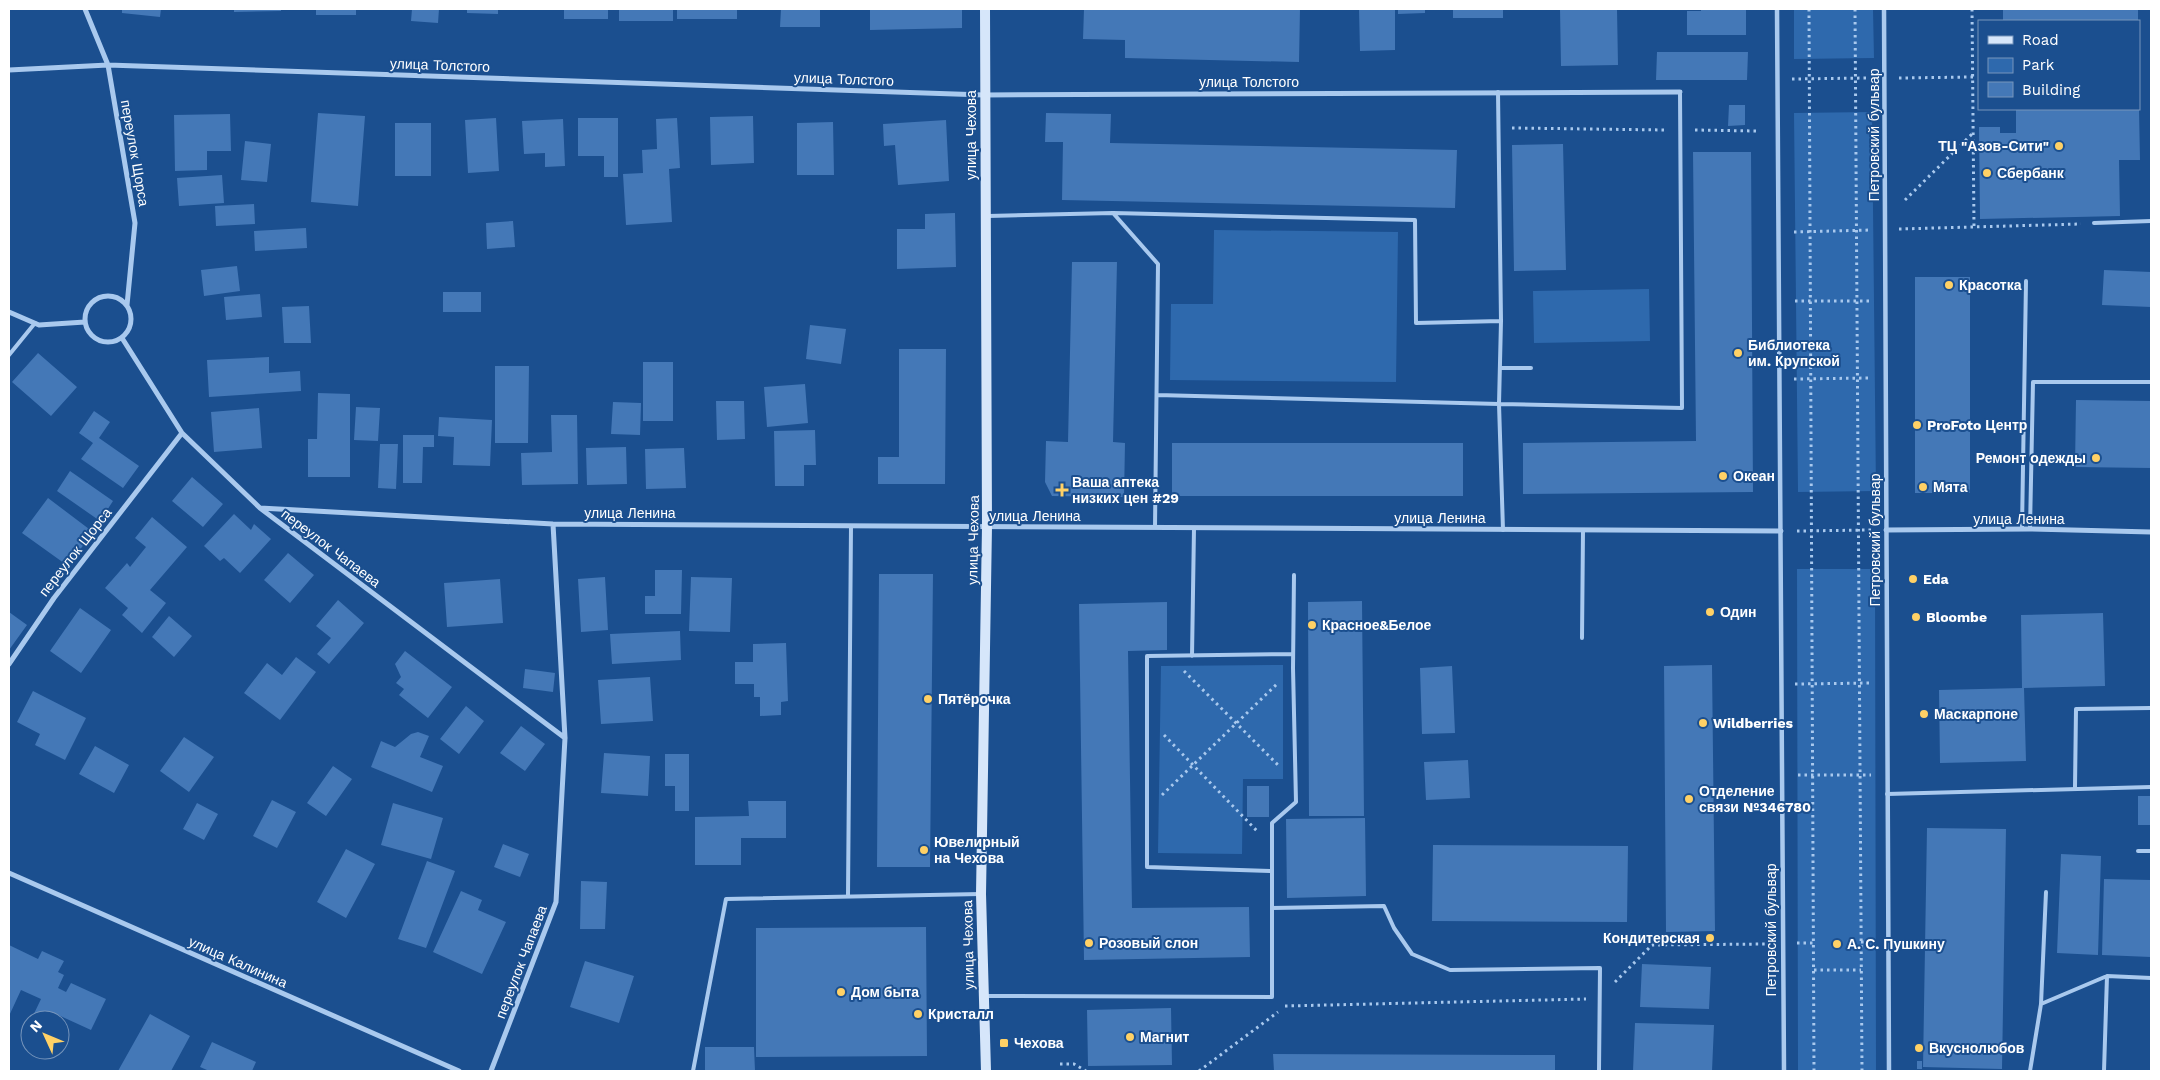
<svg xmlns="http://www.w3.org/2000/svg" width="2160" height="1080" font-family="'Work Sans',sans-serif">
<style>
.green{fill:#2e69ad}
.building{fill:#4478b7}
.lines{fill:none;stroke-linecap:round;stroke-linejoin:round}
.path{stroke:#a9c9ee;stroke-width:3;stroke-dasharray:2.5 4;stroke-linecap:butt}
.service{stroke:#a9c9ee;stroke-width:4}
.pedestrian{stroke:#a9c9ee;stroke-width:4.5}
.minor{stroke:#a9c9ee;stroke-width:5}
.secondary{stroke:#d6e6fa;stroke-width:10}
.poi-dot{fill:#ffd166;stroke:#1b4f8f;stroke-width:2}
.labels{text-anchor:middle;dominant-baseline:central;stroke-width:4;stroke-linejoin:round;paint-order:stroke}
.street-label{font-size:14px;fill:#fff;stroke:#1b4f8f}
.poi-label{font-size:14px;font-weight:bold;fill:#fff;stroke:#1b4f8f;text-anchor:start}
</style>
<rect width="100%" height="100%" fill="#1b4f8f"/>
<path class="green" d="M1794 9H1873L1874 58 1794 59Z
M1872 112 1876 491 1798 492 1794 113Z
M1214 230 1398 232 1396 382 1170 380 1171 304H1213Z
M1649 289 1650 341 1534 343 1533 291Z
M1797 569H1875L1876 1071H1798Z
M1283 665V779H1243L1242 854 1158 853 1161 666Z"/>
<path class="building" d="M122 9H161L160 17 122 13Z
M234 9H281V11L234 12Z
M316 9H356V15H316Z
M412 9H439L438 23 411 21Z
M467 9H498V14L467 13Z
M564 9H608V19H564Z
M619 9H673V21H619Z
M677 9H737V19H677Z
M781 9H820V27H780Z
M870 9H962V28L870 30Z
M1084 9H1300L1299 62 1125 58V40L1083 39Z
M1359 9H1395V50L1360 51Z
M1398 9H1425V13L1398 14Z
M1453 9H1503V18H1453Z
M1560 9H1617L1618 65 1561 66Z
M1701 9H1746V35H1687V11H1701Z
M2003 9H2138V21H2003Z
M1657 52H1748L1747 80H1656Z
M1729 105H1745V125L1728 126Z
M2016 109H2139L2140 160H2119L2120 216 1980 219 1979 127H2000V133H2016Z
M318 113 365 116 358 206 311 202Z
M1046 113 1111 114 1110 143 1457 150 1455 208 1062 200 1063 142H1045Z
M230 114 231 151H207V170L175 171 174 115Z
M753 116 754 163 711 165 710 117Z
M496 118 499 171 468 173 465 120Z
M578 118H618V177H604V156H578Z
M677 118 680 168 669 169 672 222 626 225 623 174 643 173 642 150 657 149 656 119Z
M563 119 565 166 545 167V153L524 154 522 121Z
M946 120 949 181 898 185 895 145 884 146 883 124Z
M833 122 834 175H797V123Z
M395 123H431V176H395Z
M245 141 271 144 267 182 241 180Z
M1563 144 1566 270 1514 271 1512 145Z
M1693 152H1751L1753 492 1523 494V443L1696 441Z
M222 175 224 203 179 206 177 178Z
M254 204 255 224 216 226 215 206Z
M955 213 956 267 897 269V229H925V214Z
M513 221 515 247 487 249 486 223Z
M306 228 307 248 255 251 254 231Z
M1072 262H1117L1113 442 1125 443 1124 497 1052 496 1045 482 1046 441 1068 442Z
M237 266 240 291 204 296 201 270Z
M2104 270 2151 272V307L2102 305Z
M1915 277H1970V493H1915Z
M443 292H481V312H443Z
M260 294 262 317 226 320 224 297Z
M309 306 311 343H284L282 307Z
M810 325 846 329 841 364 806 359Z
M899 349H946L945 484H878V457H899Z
M38 353 77 387 51 416 12 382Z
M269 357V373L300 371 301 391 209 397 207 360Z
M643 362H673V421H643Z
M495 366H529L528 443H495Z
M805 384 808 423 767 427 764 387Z
M318 393 350 394V477H308V439H317Z
M2076 400 2151 401V468L2075 467Z
M716 401H744L745 439 717 440Z
M613 402 641 403 640 435 611 434Z
M356 407 380 408 378 441 354 440Z
M259 408 262 448 214 452 211 412Z
M94 411 110 422 99 438 139 466 123 488 81 459 93 443 79 433Z
M551 415H577L578 484 522 485 521 453 552 452Z
M439 417 492 420 490 466 453 465 454 437 438 436Z
M815 430 816 465H804V486H775L774 431Z
M403 435H434V447H423L422 483H403Z
M1172 443H1463V496H1172Z
M380 444H398L396 489 378 488Z
M626 447 627 484 587 485 586 448Z
M684 448 686 488 646 489 645 449Z
M70 471 113 501 100 521 57 491Z
M192 477 223 504 203 527 172 501Z
M48 498 93 532 68 566 22 533Z
M234 514 251 530 254 524 271 539 240 573 224 558 220 561 204 546Z
M152 517 187 547 150 590 166 603 142 633 122 615 128 608 105 588 127 563 130 567 146 547 135 538Z
M288 553 314 575 290 603 264 580Z
M655 570H682L681 614H645V596H655Z
M879 574H933L930 867H877Z
M605 577 608 630 581 632 578 579Z
M691 577 732 578 730 632 689 631Z
M500 579 503 623 447 627 444 583Z
M338 600 364 623 329 664 317 654 331 638 316 626Z
M1362 601 1364 816H1309L1308 602Z
M1167 602V650L1128 651 1132 908 1249 907 1250 957 1084 960 1079 604Z
M80 608 111 630 81 673 50 651Z
M9 612 27 625 9 650Z
M2103 613 2105 686 2024 688 2026 761 1940 763 1939 690 2022 688 2021 615Z
M169 616 192 636 174 657 152 637Z
M680 631 681 660 612 664 610 634Z
M786 643 788 701 781 702V715L760 716V697H754V684H735V662H753V644Z
M405 651 452 687 428 718 399 695 404 689 396 683 401 677 395 664Z
M296 657 316 672 280 720 244 693 267 663 282 675Z
M1712 665 1715 931 1666 932 1664 666Z
M1452 666 1455 733 1422 734 1420 668Z
M525 669 555 673 553 692 523 688Z
M650 677 653 721 601 724 598 680Z
M33 691 86 718 65 760 35 745 40 734 17 722Z
M466 706 484 721 459 754 440 739Z
M521 726 545 744 525 771 500 753Z
M418 732 429 736 420 757 443 766 432 792 371 767 381 741 395 747 411 734Z
M184 737 214 757 189 792 160 771Z
M95 746 129 765 114 793 79 774Z
M604 753 650 756 648 796 601 793Z
M665 754H689V811H675V786H665Z
M1468 760 1470 798 1426 800 1424 762Z
M333 766 352 779 326 816 307 803Z
M1247 786H1269V817H1247Z
M2138 796H2151V825H2138Z
M272 800 296 812 277 848 253 836Z
M748 801H786V838H741V865H695V817L749 816Z
M197 803 218 814 204 840 183 829Z
M393 803 443 818 431 859 381 845Z
M1365 818 1366 896 1287 898 1286 819Z
M1927 828 2006 829 2002 1069 1923 1067Z
M503 844 529 854 520 877 494 867Z
M1433 845 1628 846 1627 922 1432 921Z
M346 849 375 864 346 918 317 902Z
M2061 854 2101 856 2098 955 2057 953Z
M427 861 455 871 426 948 398 939Z
M2104 879 2151 880V957L2102 955Z
M581 881 607 882 605 929H580Z
M461 891 482 900 478 910 506 922 482 974 433 952Z
M926 927 927 1056 756 1057V928Z
M9 945 38 959 42 951 64 961 58 972 64 975 58 988 66 992 71 983 106 999 91 1030 56 1014 55 1017 49 1014 46 1020H31L41 999 21 990 9 1016Z
M585 961 634 976 619 1023 570 1007Z
M1642 964 1711 967 1709 1009 1640 1007Z
M1171 1008 1172 1065 1088 1066 1087 1010Z
M150 1014 190 1036 171 1071H118Z
M1635 1023 1714 1025 1712 1071H1633Z
M212 1042 256 1062 252 1071H206L207 1070 200 1067Z
M705 1047H754L755 1071H705Z
M1273 1054 1555 1055V1071H1274Z
M1917 1061H1922V1069H1917Z"/>
<g class="lines">
<path class="path" d="M1809 9 1814 1071
M1855 9 1862 1071
M1972 9 1974 227
M1899 78 1973 77
M1792 79 1868 78
M1512 128 1666 130
M1695 130 1756 131
M1905 200 1973 133
M1899 229 2081 224
M1794 232 1871 230
M1795 301H1871
M1794 379 1870 378
M1797 531 1871 530
M1184 671 1280 767
M1795 684 1872 683
M1164 735 1257 831
M1798 775H1871
M1162 795 1278 683
M1861 942H1873
M1797 943H1813
M1814 970H1861
M1615 982 1652 945 1768 944
M1285 1006 1586 999
M1060 1064H1074L1086 1071
M1199 1071 1278 1012"/>
<path class="service" d="M1498 92 1501 321 1499 404 1682 408 1680 92
M1113 213 1158 264 1155 527
M988 216 1113 213 1415 220 1416 323 1501 321
M2094 223 2151 221
M9 355 35 323
M1500 368H1531
M1157 395 1499 404 1503 530
M2022 529 2026 281
M2030 529 2033 382H2151
M1582 638 1583 530
M1192 656 1194 528
M2075 787 2076 709 2151 708
M1887 794 2151 787
M2138 851H2151
M1270 871 1147 867V656L1292 654
M848 896 851 526
M1272 908 1384 906 1394 928 1412 954 1450 970 1600 968 1599 1071
M984 996 1272 997V823L1296 802 1293 668 1294 575
M2041 1004 2046 892
M693 1071 726 899 981 894
M2030 1071 2041 1004 2107 976 2151 978
M2104 1071 2107 976"/>
<path class="pedestrian" d="M1777 9 1784 1071
M1884 9 1889 1071"/>
<path class="minor" d="M85 9 108 65 135 223 127 305
M9 70 108 65 984 95 1680 92
M85 319a23 23 0 1 1 46 0a23 23 0 1 1-46 0Z
M9 312 39 325 85 322
M122 338 182 433 260 508 565 738
M260 508 553 524 1781 531
M1886 530 2030 529 2151 532
M9 664 54 598 182 433
M9 873 459 1071
M491 1071 556 902 565 738 553 524"/>
<path class="secondary" d="M985 9 987 526 981 894 986 1071"/>
</g>
<g class="poi-dot">
<circle cx="2059" cy="146" r="5"/>
<circle cx="1987" cy="173" r="5"/>
<circle cx="1949" cy="285" r="5"/>
<circle cx="1738" cy="353" r="5"/>
<circle cx="1917" cy="425" r="5"/>
<circle cx="2096" cy="458" r="5"/>
<circle cx="1723" cy="476" r="5"/>
<circle cx="1923" cy="487" r="5"/>
<path d="M1059.5 482.5h5v5h5v5h-5v5h-5v-5h-5v-5h5z"/>
<circle cx="1913" cy="579" r="5"/>
<circle cx="1710" cy="612" r="5"/>
<circle cx="1916" cy="617" r="5"/>
<circle cx="1312" cy="625" r="5"/>
<circle cx="928" cy="699" r="5"/>
<circle cx="1924" cy="714" r="5"/>
<circle cx="1703" cy="723" r="5"/>
<circle cx="1689" cy="799" r="5"/>
<circle cx="924" cy="850" r="5"/>
<circle cx="1710" cy="938" r="5"/>
<circle cx="1089" cy="943" r="5"/>
<circle cx="1837" cy="944" r="5"/>
<circle cx="841" cy="992" r="5"/>
<circle cx="918" cy="1014" r="5"/>
<circle cx="1130" cy="1037" r="5"/>
<rect x="999" y="1038" width="10" height="10" rx="2.5"/>
<circle cx="1919" cy="1048" r="5"/>
</g>
<g class="labels">
<g class="street-label">
<text transform="translate(440 65) rotate(2)">улица Толстого</text>
<text transform="translate(844 79) rotate(2)">улица Толстого</text>
<text x="1249" y="82">улица Толстого</text>
<text transform="translate(971 135) rotate(-90)">улица Чехова</text>
<text transform="translate(1874 135) rotate(-90)">Петровский бульвар</text>
<text transform="translate(135 153) rotate(80)">переулок Щорса</text>
<text x="630" y="513">улица Ленина</text>
<text x="1035" y="516">улица Ленина</text>
<text x="1440" y="518">улица Ленина</text>
<text x="2019" y="519">улица Ленина</text>
<text transform="translate(973 540) rotate(-89)">улица Чехова</text>
<text transform="translate(1875 540) rotate(-90)">Петровский бульвар</text>
<text transform="translate(331 548) rotate(37)">переулок Чапаева</text>
<text transform="translate(75 552) rotate(-52)">переулок Щорса</text>
<text transform="translate(1771 930) rotate(-90)">Петровский бульвар</text>
<text transform="translate(968 945) rotate(-91)">улица Чехова</text>
<text transform="translate(238 962) rotate(24)">улица Калинина</text>
<text transform="translate(521 962) rotate(-69)">переулок Чапаева</text>
</g>
<g class="poi-label">
<text x="2049" y="146" text-anchor="end">ТЦ "Азов-Сити"</text>
<text x="1997" y="173">Сбербанк</text>
<text x="1959" y="285">Красотка</text>
<text x="1748" y="345">Библиотека<tspan x="1748" dy="16">им. Крупской</tspan></text>
<text x="1927" y="425">ProFoto Центр</text>
<text x="2086" y="458" text-anchor="end">Ремонт одежды</text>
<text x="1733" y="476">Океан</text>
<text x="1072" y="482">Ваша аптека<tspan x="1072" dy="16">низких цен #29</tspan></text>
<text x="1933" y="487">Мята</text>
<text x="1923" y="579">Eda</text>
<text x="1720" y="612">Один</text>
<text x="1926" y="617">Bloombe</text>
<text x="1322" y="625">Красное&amp;Белое</text>
<text x="938" y="699">Пятёрочка</text>
<text x="1934" y="714">Маскарпоне</text>
<text x="1713" y="723">Wildberries</text>
<text x="1699" y="791">Отделение<tspan x="1699" dy="16">связи №346780</tspan></text>
<text x="934" y="842">Ювелирный<tspan x="934" dy="16">на Чехова</tspan></text>
<text x="1700" y="938" text-anchor="end">Кондитерская</text>
<text x="1099" y="943">Розовый слон</text>
<text x="1847" y="944">А. С. Пушкину</text>
<text x="851" y="992">Дом быта</text>
<text x="928" y="1014">Кристалл</text>
<text x="1140" y="1037">Магнит</text>
<text x="1014" y="1043">Чехова</text>
<text x="1929" y="1048">Вкуснолюбов</text>
</g>
</g>
<rect width="2160" height="1080" fill="none" stroke="#ffffff" stroke-width="20"/>
<rect x="1978" y="20" width="162" height="90" fill="#1b4f8f" stroke="#7695bc"/>
<rect x="1988" y="36" width="25" height="8" fill="#d6e6fa" stroke="#7695bc"/>
<text x="2022" y="45" font-size="15" fill="#ffffff">Road</text>
<rect x="1988" y="58" width="25" height="15" fill="#2e69ad" stroke="#7695bc"/>
<text x="2022" y="70" font-size="15" fill="#ffffff">Park</text>
<rect x="1988" y="82" width="25" height="15" fill="#4478b7" stroke="#7695bc"/>
<text x="2022" y="95" font-size="15" fill="#ffffff">Building</text>
<g transform="translate(45 1035) rotate(314)"><circle r="24" fill="#1b4f8f" stroke="#7695bc"/>
<path d="M0-4L9 19L0 12L-9 19Z" fill="#ffd166"/>
<text y="-8" font-size="14" font-weight="bold" text-anchor="middle" fill="#ffffff">N</text>
</g>
</svg>
